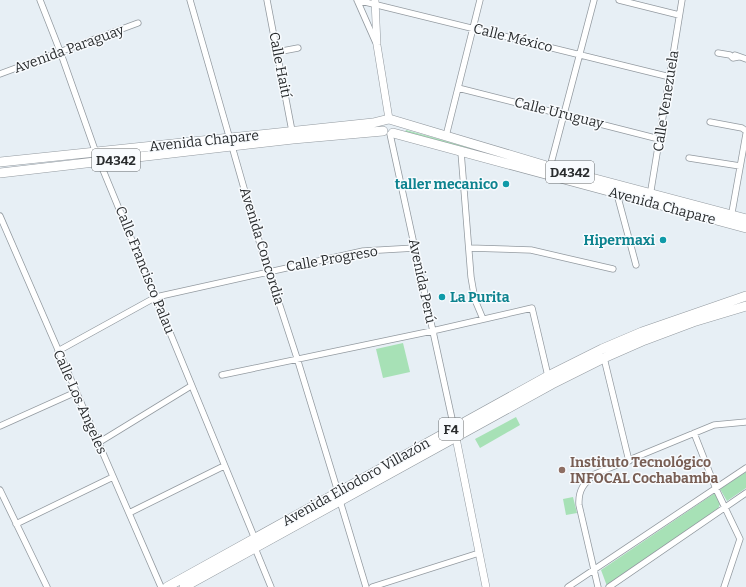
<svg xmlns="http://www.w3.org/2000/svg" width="746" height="587" font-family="Bitter,serif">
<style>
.green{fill:#a7e1b6}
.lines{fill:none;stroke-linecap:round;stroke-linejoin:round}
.minor-casing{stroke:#939aa0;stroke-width:7}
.tertiary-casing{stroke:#939aa0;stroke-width:8}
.primary-casing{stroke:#939aa0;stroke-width:10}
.trunk-casing{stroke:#939aa0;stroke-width:10}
.minor{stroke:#fff;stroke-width:5.5}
.tertiary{stroke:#fff;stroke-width:7}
.primary{stroke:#fff;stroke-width:9}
.trunk{stroke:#fff;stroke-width:9}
.culture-dot{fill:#0f9aa8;stroke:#f8fbfe;stroke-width:1.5}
.education-dot{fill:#8d6e63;stroke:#f8fbfe;stroke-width:1.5}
.labels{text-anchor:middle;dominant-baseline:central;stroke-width:3;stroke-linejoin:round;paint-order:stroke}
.shield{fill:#f8fbfe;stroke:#676a6c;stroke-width:1}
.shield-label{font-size:13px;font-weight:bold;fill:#292c2e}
.street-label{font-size:14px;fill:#292c2e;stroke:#f8fbfe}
.culture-label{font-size:14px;font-weight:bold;fill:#0d838f;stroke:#f8fbfe;text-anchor:end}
.education-label{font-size:14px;font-weight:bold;fill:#785e54;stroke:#f8fbfe;text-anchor:start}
</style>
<rect width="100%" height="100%" fill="#e7eff5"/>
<path class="green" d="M406 130 645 196 405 132Z
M403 343 410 372 383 378 376 349Z
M516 417 520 425 480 448 475 439Z
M746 472V488L727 501 720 489Z
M715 493 720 504 718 509 607 586 601 570Z
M573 497 577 513 566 515 563 499Z"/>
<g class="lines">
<g class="minor-casing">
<path id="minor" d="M40 0 60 51 96 153 255 539
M190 0 262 251 297 358 338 492
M267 0 292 131
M357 0 670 77
M357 0 376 43
M619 0 679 15
M277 52 298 48
M718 53 730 55 733 58 738 57
M735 55 746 59
M0 74 138 23
M458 88 659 139
M710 122 742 128 746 131
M390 134 454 428
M446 136 480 0
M461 152 471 277 475 300 483 319
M689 158 740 166
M550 167 594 0
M617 194 636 265
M650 196 682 0
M0 216 161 587
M731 218 746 134
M469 248 531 250 613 269
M58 351 156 297 363 251 415 248
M604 358 629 461
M222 375 432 331 532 308 548 376
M0 426 76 392
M694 433 716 489 740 539 724 587
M98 443 191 386
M0 490 47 587
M340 501 366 587
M129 513 224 466
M16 524 113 477
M255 548 271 587
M372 587 479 553
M568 587 746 468
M598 587 579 505C578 490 584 483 595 474L714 425 746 422
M609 587 746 493"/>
</g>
<g class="tertiary-casing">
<path id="tertiary" d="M375 0 377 45 389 119
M456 438 486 587"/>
</g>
<g class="primary-casing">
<path id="primary" d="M393 133 746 228
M0 162 373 123 389 119 550 167 746 219
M0 173 293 139 383 131"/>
</g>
<g class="trunk-casing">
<path id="trunk" d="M167 587 548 376 602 349 642 332 746 296
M184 587 552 384 604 358 645 340 693 322 746 306"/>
</g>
<use href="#minor" class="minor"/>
<use href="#tertiary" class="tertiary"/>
<use href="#primary" class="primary"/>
<use href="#trunk" class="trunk"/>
</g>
<g class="culture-dot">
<circle cx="506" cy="184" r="4"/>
<circle cx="663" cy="240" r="4"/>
<circle cx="442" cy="297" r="4"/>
</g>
<circle class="education-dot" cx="562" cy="470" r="4"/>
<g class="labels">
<g class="shield">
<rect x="92" y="149" width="48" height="22" rx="3"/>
<rect x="546" y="161" width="48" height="22" rx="3"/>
<rect x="439" y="418" width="24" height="22" rx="3"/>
</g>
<g class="shield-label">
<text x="116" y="160">D4342</text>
<text x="570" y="172">D4342</text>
<text x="451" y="429">F4</text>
</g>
<g class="street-label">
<text transform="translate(513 38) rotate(14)">Calle México</text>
<text transform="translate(69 49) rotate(-20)">Avenida Paraguay</text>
<text transform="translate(280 65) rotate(79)">Calle Haití</text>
<text transform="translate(666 101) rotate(-81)">Calle Venezuela</text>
<text transform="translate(559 113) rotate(14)">Calle Uruguay</text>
<text transform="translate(204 141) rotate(-6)">Avenida Chapare</text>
<text transform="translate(662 206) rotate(15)">Avenida Chapare</text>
<text transform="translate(262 246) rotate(73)">Avenida Concordia</text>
<text transform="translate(332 259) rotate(-10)">Calle Progreso</text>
<text transform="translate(145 270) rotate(68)">Calle Francisco Palau</text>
<text transform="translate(422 281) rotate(78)">Avenida Perú</text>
<text transform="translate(80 402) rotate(66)">Calle Los Angeles</text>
<text transform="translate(356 482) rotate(-29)">Avenida Eliodoro Villazón</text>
</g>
<g class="culture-label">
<text x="498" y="184">taller mecanico</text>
<text x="655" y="240">Hipermaxi</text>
<text x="450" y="297" text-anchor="start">La Purita</text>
</g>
<g class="education-label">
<text x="570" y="462">Instituto Tecnológico<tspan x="570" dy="16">INFOCAL Cochabamba</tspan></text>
</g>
</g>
</svg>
